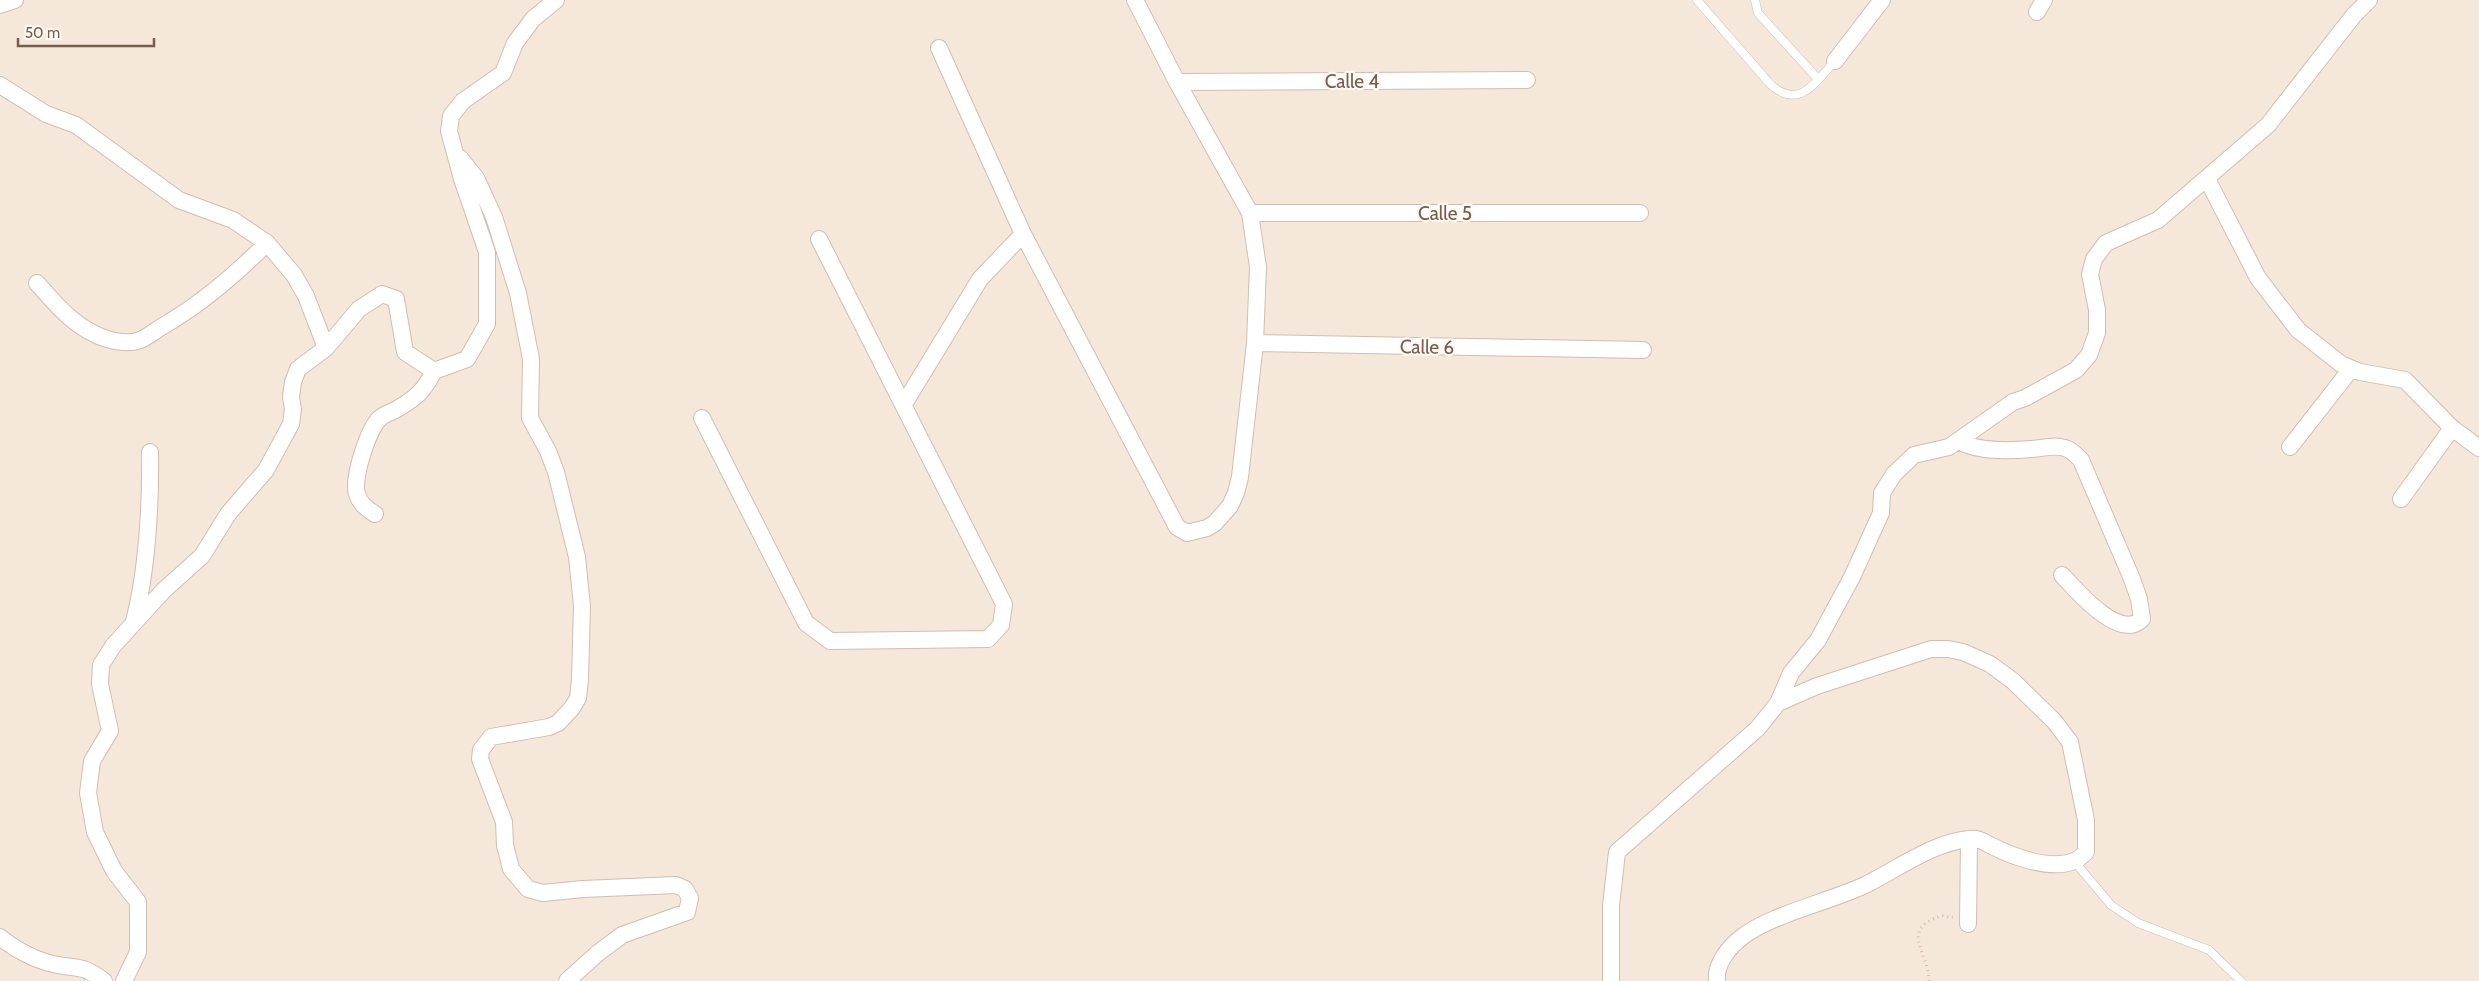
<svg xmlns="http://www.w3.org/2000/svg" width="2479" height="981" font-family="Cabin,sans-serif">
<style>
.residential{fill:#f5e8da}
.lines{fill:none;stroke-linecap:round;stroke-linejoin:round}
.lane-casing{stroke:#d1beb0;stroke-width:9}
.street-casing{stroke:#d1beb0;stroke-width:18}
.path{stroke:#d9b8a5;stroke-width:3;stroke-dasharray:1 4;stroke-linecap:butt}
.lane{stroke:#fff;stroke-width:8}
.street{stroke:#fff;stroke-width:16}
.labels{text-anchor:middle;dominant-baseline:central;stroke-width:4.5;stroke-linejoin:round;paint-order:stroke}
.street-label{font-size:19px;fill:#7a5c4d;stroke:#fffaf3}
</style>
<rect width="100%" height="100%" fill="#fdf6ec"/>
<path class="residential" d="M0 0H2479V981H0Z"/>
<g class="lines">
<g class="lane-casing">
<path id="lane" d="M1697 0 1771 85C1800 110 1815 82 1835 61
M1755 0 1758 13 1818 79
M2074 861 2111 905 2138 923 2209 950 2241 981"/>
</g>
<g class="street-casing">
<path id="street" d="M0 5 15 0
M2037 12 2044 0
M939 48 1023 234
M1835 61 1882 0
M1177 82 1527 80
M0 85 46 114 76 125 179 200 233 220 267 243 294 275 306 296 326 348
M460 158 476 178 494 217 518 293 531 359 530 418 548 451 556 472 577 557 582 606 580 679 578 698 572 708 558 723 549 727 491 737 481 750 480 759 504 822 505 845 511 869 528 889 543 893 583 889 676 885 685 889 690 898 687 912 622 935 598 953 567 981
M2207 179 2258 278 2298 330 2341 364 2360 372 2405 380 2452 428 2479 448
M1250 213H1640
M37 283C57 306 76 329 107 339 116 342 131 344 140 340 148 337 156 330 163 326 201 304 236 274 267 243
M1255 343 1643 350
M904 404 980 279 1023 234 1177 527 1187 533 1207 528 1215 523 1230 506 1236 493 1240 477 1255 343 1258 267 1250 213 1177 82 1135 0
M702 418 806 623 830 641 988 639 1001 625 1004 604 819 239
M1958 441C1979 452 2008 451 2031 449 2043 449 2053 444 2065 448 2072 450 2076 455 2081 460L2132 579 2139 599 2142 619C2120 642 2076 590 2062 575
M2290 447 2351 369
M2401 499 2452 428
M375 514C367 509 360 504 357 494 352 479 368 429 380 418 385 414 392 412 397 409 416 398 424 391 434 371
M134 621C147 572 151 502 150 452
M1968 924 1969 839
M0 937C14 949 35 960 53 964 78 970 80 963 104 981
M124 981 138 952V902L114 871 95 832 88 793 92 761 110 731 100 684 101 665 113 646 164 590 202 556 228 514 266 470 291 424 293 409 291 397 293 382 298 369 326 348 359 309 382 294 396 299 405 352 434 371 467 359 487 324V252L462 179 449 131 451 116 463 101 503 73 515 43 533 19 556 0
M1611 981V906L1617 852 1758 728 1778 703 1791 673 1818 640 1852 577 1881 513 1882 493 1894 474 1914 455 1949 447 2013 402 2025 398 2076 370 2089 355 2097 333V310L2090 274 2094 259 2106 243 2158 220 2268 125 2354 15 2369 0
M1717 981C1715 964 1729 947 1742 937 1772 914 1829 902 1865 885 1898 869 1931 843 1969 839 1978 838 1982 841 1990 845 2011 856 2050 871 2074 861 2078 860 2083 855 2086 852V820L2070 742 2054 721 2013 681 1990 664 1963 652 1948 649H1931L1817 686 1778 703"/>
</g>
<path class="path" d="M1929 981C1928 950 1899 930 1941 916 1944 915 1949 918 1953 917"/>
<use href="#lane" class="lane"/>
<use href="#street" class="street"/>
</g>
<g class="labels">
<g class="street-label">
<text x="1352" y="81">Calle 4</text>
<text x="1445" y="213">Calle 5</text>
<text transform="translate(1427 347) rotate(1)">Calle 6</text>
</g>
</g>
<path d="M18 38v8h136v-8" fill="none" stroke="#7a5c4d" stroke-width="2.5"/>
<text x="25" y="38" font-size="15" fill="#7a5c4d" stroke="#fffaf3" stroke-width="4" paint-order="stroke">50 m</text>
</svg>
